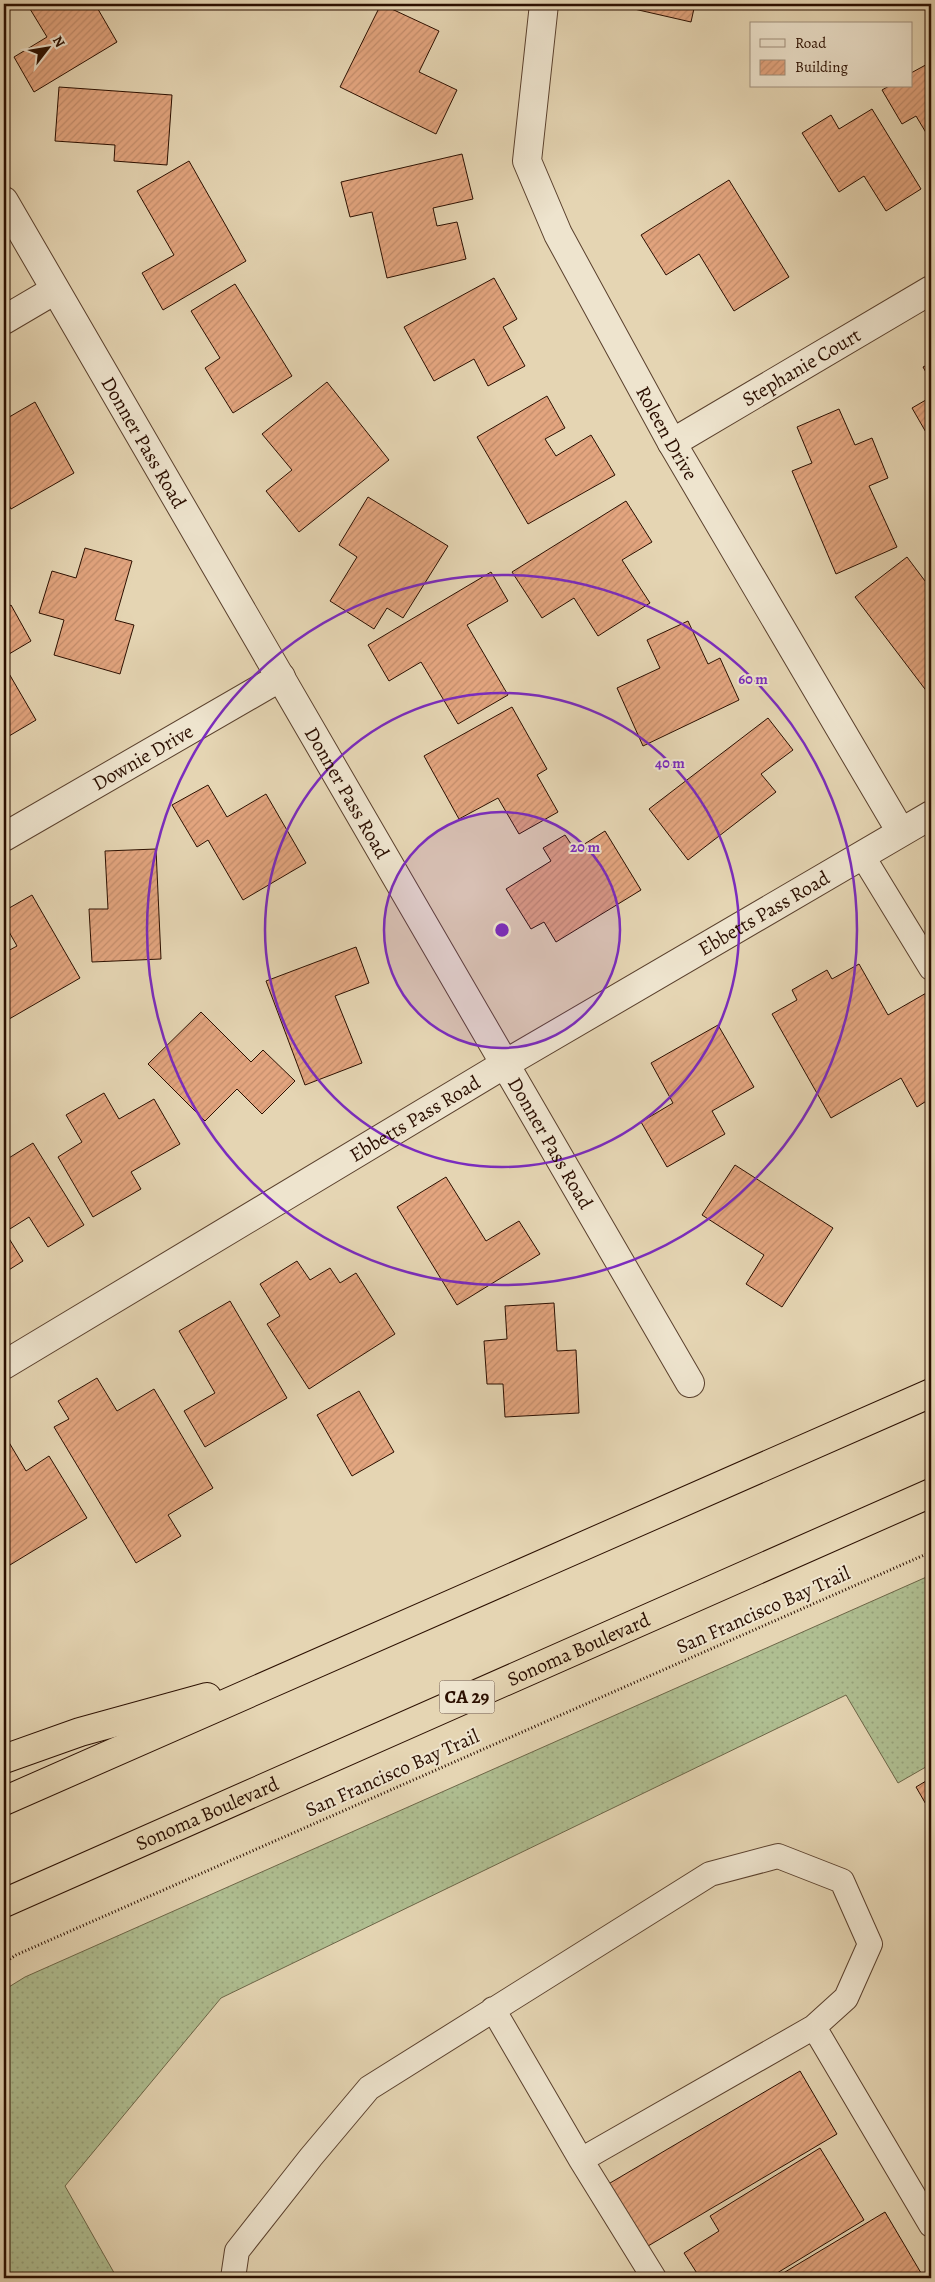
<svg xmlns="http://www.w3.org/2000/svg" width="935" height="2282" font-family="Alegreya,serif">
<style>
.grass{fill:url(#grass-dots);stroke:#6d6648}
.building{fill:url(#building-hatch);stroke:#2b0f00}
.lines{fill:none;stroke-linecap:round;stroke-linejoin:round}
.lane-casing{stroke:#5a402d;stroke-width:26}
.street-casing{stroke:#5a402d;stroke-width:30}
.highway-casing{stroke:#2b0f00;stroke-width:30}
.path{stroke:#2b0f00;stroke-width:3;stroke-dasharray:1 2.5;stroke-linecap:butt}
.lane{stroke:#eee4ce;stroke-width:24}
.street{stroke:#eee4ce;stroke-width:28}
.highway{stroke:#e5d5b3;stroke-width:28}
.ring{fill:none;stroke:#7b2cbf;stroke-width:2.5}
.labels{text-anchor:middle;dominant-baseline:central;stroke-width:4;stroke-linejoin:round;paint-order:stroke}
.shield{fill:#eee4ce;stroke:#664f3e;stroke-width:1}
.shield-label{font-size:19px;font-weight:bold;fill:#2b0f00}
.street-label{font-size:20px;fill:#2b0f00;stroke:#eee4ce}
.centre{fill:#7b2cbf;stroke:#eee4ce;stroke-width:2.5}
.ring-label{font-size:15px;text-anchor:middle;font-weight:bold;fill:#7b2cbf;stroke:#eee4ce;stroke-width:4;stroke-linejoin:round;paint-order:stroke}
</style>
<defs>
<pattern id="grass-dots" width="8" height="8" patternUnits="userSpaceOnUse" patternTransform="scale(1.25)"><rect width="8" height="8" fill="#afbe91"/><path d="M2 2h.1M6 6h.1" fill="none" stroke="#97a27b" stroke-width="1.8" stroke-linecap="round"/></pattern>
<pattern id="building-hatch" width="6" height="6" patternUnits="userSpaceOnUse" patternTransform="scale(1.25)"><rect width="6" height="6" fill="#e3a57f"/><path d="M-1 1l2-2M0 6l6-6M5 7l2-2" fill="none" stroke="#c38d6c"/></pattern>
</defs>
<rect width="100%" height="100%" fill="#e5d5b3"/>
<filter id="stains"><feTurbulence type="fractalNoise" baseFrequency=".004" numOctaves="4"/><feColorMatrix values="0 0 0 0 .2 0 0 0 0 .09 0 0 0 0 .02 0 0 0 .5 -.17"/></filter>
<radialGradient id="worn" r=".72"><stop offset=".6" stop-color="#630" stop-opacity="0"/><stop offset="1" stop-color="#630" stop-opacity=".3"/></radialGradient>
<path class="grass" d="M931 1575V1764L898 1783 846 1695 221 1998 65 2186 117 2278H4V1990L25 1977Z"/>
<path class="building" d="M27 4H95L117 42 34 92 14 57 47 37Z
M381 4 439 31 419 72 457 90 436 134 340 87Z
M621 4H695L691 22 621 6Z
M931 62V141L916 116 902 124 882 90 889 86H911V73Z
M59 87 172 95 167 165 114 161 115 145 55 141Z
M872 109 921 189 886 211 864 176 839 192 802 133 831 115 839 129Z
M462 154 473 199 433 208 437 226 457 222 466 259 387 278 372 212 350 217 341 182Z
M189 161 246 261 163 310 142 273 174 255 137 191Z
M729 180 789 277 734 311 699 254 666 275 641 235Z
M494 278 517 319 503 327 525 366 488 386 474 359 434 381 404 327Z
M235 284 292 376 233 413 205 368 220 358 191 311Z
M931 363V381L923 367Z
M327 382 389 460 299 532 266 491 292 470 262 434Z
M547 396 565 428 545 439 556 456 591 435 615 475 528 524 477 437Z
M931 397V441L912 408Z
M35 402 74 473 11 509 4 496V420Z
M839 409 855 445 872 438 888 478 869 486 897 547 836 574 792 471 812 463 797 427Z
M368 497 448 546 403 618 387 608 374 629 330 601 357 557 339 545Z
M626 501 652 542 622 560 650 603 598 636 574 598 542 618 512 572Z
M85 548 132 561 115 620 134 625 120 674 54 655 64 620 39 613 52 571 76 578Z
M907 557 931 589V697L855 597Z
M491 572 508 601 467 625 508 695 458 724 421 662 389 681 368 645Z
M11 605 31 641 4 657V610Z
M688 621 708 664 720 658 739 700 643 746 617 688 660 668 647 640Z
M4 665 36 720 4 739Z
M512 707 547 769 537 775 558 812 519 834 498 798 459 819 424 756Z
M768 718 793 750 761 774 776 792 688 860 649 809Z
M208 785 227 817 266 794 306 863 243 900 208 840 197 847 172 805Z
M605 831 641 890 556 942 544 922 531 929 506 889 551 861 543 848 565 835 575 850Z
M156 849 161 959 92 962 89 909H108L105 851Z
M32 895 80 978 4 1022V953L17 946 4 923V911Z
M356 947 369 983 335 996 362 1063 305 1085 266 981Z
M859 964 888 1015 928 992 931 998V1098L917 1107 901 1078 831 1118 772 1014 797 1000 792 990 827 970 832 979Z
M201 1012 251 1062 263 1050 295 1081 262 1114 237 1089 205 1121 148 1064Z
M718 1025 754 1087 712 1111 725 1134 667 1167 641 1122 673 1103 651 1063Z
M104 1093 119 1119 154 1099 180 1144 131 1172 141 1189 93 1217 58 1157 82 1142 66 1115Z
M33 1143 84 1225 48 1247 29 1217 5 1232 23 1261 4 1273V1161Z
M735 1165 833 1228 782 1307 746 1284 764 1255 702 1215Z
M446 1177 486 1241 519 1221 540 1254 457 1305 397 1207Z
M297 1261 310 1280 330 1268 340 1283 356 1273 395 1334 309 1389 267 1324 280 1316 260 1284Z
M230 1301 287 1398 205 1447 184 1411 215 1393 179 1331Z
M554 1303 557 1351 576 1350 579 1413 505 1417 503 1384H487L484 1341 507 1339 505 1306Z
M97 1378 117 1411 154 1389 213 1488 168 1515 181 1536 136 1563 54 1427 69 1419 58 1401Z
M359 1391 394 1452 352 1476 317 1415Z
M4 1434 26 1471 49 1456 87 1518 5 1568 4 1565Z
M931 1778V1813L916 1787Z
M800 2071 837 2134 643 2249 605 2186Z
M820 2148 864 2220 769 2278H700L684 2253 719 2231 710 2216Z
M885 2212 924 2278H775Z"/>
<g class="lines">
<g class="lane-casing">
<path id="lane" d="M862 855 931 968
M493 2009 581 2160 654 2278
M814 2027 931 2225
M233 2278 237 2251 311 2157 369 2088 710 1874 778 1856 842 1881 870 1944 846 1998 814 2027 581 2160"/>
</g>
<g class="street-casing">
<g id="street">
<path id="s1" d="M544 4 527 161 558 234 672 443 901 832"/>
<path id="s2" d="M4 201 690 1383"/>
<path d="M4 320 55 290"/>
<path id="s3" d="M672 443 931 290"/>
<path id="s4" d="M4 837 281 677"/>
<path id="s5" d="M4 1365 505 1064 931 815"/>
</g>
</g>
<g class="highway-casing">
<g id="highway">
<path d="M4 1759 80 1732 207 1697"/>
<path d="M4 1801 931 1393"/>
<path id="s6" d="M4 1903 931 1493"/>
</g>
</g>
<path class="path" d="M4 1963 16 1955 931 1552"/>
<use href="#lane" class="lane"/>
<use href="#street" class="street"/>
<use href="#highway" class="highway"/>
</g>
<circle cx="502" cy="930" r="118" fill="#7b2cbf" fill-opacity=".12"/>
<g class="ring">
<circle cx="502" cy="930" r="118"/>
<circle cx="502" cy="930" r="237"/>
<circle cx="502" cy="930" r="355"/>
</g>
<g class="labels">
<rect class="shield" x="439.5" y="1680.5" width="55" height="33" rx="4"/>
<g class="shield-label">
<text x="467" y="1697">CA 29</text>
</g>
<g class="street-label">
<text stroke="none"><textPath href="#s3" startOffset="150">Stephanie Court</textPath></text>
<text stroke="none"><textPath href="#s1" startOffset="464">Roleen Drive</textPath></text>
<text stroke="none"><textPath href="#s2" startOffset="279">Donner Pass Road</textPath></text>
<text stroke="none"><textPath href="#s4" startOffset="160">Downie Drive</textPath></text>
<text stroke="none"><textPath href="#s2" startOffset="684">Donner Pass Road</textPath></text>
<text stroke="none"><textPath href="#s5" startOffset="884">Ebbetts Pass Road</textPath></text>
<text stroke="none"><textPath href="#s5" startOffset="479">Ebbetts Pass Road</textPath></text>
<text stroke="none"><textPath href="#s2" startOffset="1089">Donner Pass Road</textPath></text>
<text transform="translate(763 1610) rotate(-24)">San Francisco Bay Trail</text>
<text stroke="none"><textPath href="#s6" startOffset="628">Sonoma Boulevard</textPath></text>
<text transform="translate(392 1773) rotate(-24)">San Francisco Bay Trail</text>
<text stroke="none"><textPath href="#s6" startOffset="222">Sonoma Boulevard</textPath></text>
</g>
</g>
<circle cx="502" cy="930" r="8" class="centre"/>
<g class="ring-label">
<text x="753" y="684">60 m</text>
<text x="670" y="768">40 m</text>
<text x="585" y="852">20 m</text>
</g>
<rect width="935" height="2282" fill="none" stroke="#e5d5b3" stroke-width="20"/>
<rect x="5" y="5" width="925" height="2272" fill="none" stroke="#2b0f00" stroke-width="2.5"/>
<rect x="10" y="10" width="915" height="2262" fill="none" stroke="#2b0f00"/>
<rect x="750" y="22" width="162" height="65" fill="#eee4ce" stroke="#a08f7c"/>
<rect x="760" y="39" width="25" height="8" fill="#eee4ce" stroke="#a08f7c"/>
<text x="795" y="48" font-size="15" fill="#2b0f00">Road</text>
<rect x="760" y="60" width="25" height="15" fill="url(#building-hatch)" stroke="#a08f7c"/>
<text x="795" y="72" font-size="15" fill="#2b0f00">Building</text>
<g transform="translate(48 48) rotate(59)" stroke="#eee4ce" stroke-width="4" paint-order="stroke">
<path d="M0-4L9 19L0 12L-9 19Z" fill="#2b0f00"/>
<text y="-8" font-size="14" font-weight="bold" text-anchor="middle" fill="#2b0f00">N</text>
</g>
<rect width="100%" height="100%" filter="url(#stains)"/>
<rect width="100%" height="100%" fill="url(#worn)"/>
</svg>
